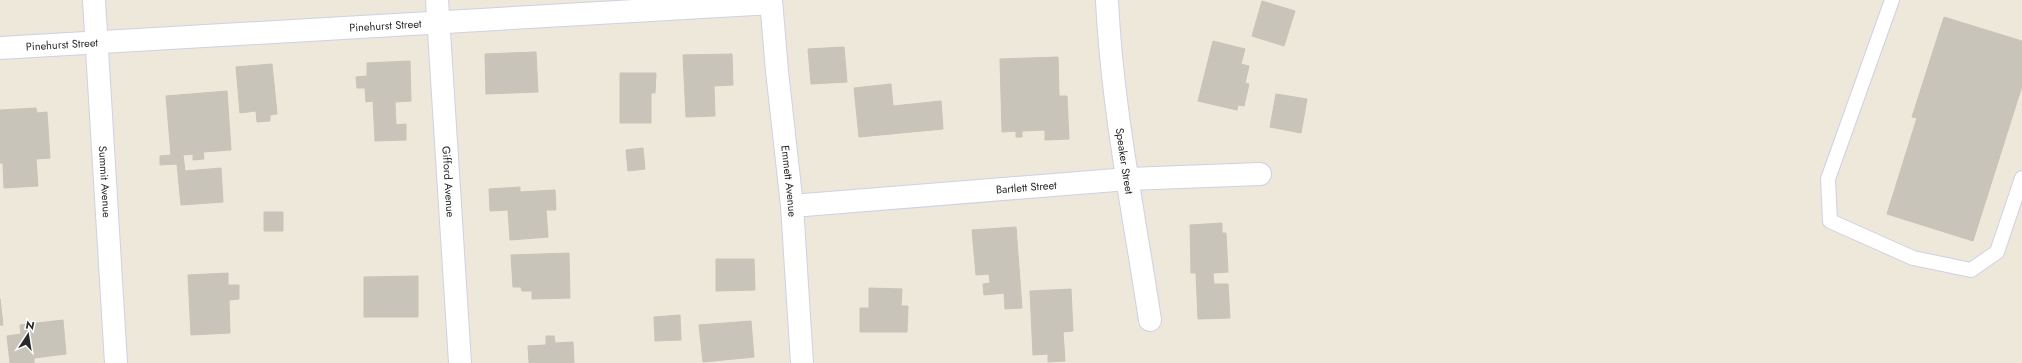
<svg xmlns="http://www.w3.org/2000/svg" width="2022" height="363" font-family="Jost,sans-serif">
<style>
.building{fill:#c8c4ba;stroke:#c8c4b4}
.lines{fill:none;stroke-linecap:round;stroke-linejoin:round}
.lane-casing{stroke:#cfd0e4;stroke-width:16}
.street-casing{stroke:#cfd0e4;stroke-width:24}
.lane{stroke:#fff;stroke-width:14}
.street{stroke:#fff;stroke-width:22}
.labels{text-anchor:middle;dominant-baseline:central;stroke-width:3.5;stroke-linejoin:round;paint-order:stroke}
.street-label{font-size:11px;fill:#292929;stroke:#fff}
</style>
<rect width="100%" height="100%" fill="#ede8da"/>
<path class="building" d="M1262 1 1295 11 1284 46 1252 36Z
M1944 17 2022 41V86L1973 241 1887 214 1917 118 1912 117Z
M1213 41 1245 49 1241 64 1249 66 1245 83 1249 84 1244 106 1238 105 1237 110 1198 101Z
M844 47 847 82 811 84 808 49Z
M536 52 538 92 486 94 485 54Z
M732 54 733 85 714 86 715 116 686 117 683 55Z
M1058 57 1059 96H1067L1069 139 1045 140V130L1022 131V137H1016V131L1002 132 1000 59Z
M410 61 411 101 395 102 396 125 406 124V140L375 141 373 101 366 102 365 88H357L356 77 367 76V63Z
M272 64 277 114 270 115V121L257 122 256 111 240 113 236 67Z
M620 73H656L655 93H651V123H620Z
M891 84 893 106 941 101 943 129 859 137 854 88Z
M227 91 231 150 203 152 204 159 193 160V154L183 155 185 171 221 168 223 202 181 205 177 164 160 165V156L171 155 166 96Z
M1276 94 1307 99 1301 133 1270 127Z
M36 108 37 113 47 112 50 158 36 159 38 186 4 188 3 163H0V110Z
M643 148 645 169 628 171 626 150Z
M520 187V192L555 190 556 210H546L548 237 510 240 508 210 490 211 489 189Z
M264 212H283V231H264Z
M1222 223V233H1226L1228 272 1213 273 1214 284H1228L1230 318 1198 319 1196 273H1191L1190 225Z
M1016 227 1022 308 1005 309 1004 293 984 295 983 284 990 283 989 274 976 275 972 230Z
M569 253 570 298 532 299V291H522L521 287H513L511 255Z
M716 259H754L755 290 716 291Z
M228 273V285H239V299L229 300 230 333 191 335 188 275Z
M418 276V317H364V277Z
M869 288 902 289 901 306H908L907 332H860V308H869Z
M1071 289 1073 331 1063 332 1065 361 1048 362V354L1033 355 1030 291Z
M0 299 3 325H0Z
M680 315 681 340 655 341 654 317Z
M63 320 66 354 34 358V363H10L7 336 21 334 20 325Z
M751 321 754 357 703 362 699 325Z
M546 336H554L555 343 573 342 574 363H529L528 346 546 345Z"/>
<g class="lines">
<g class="lane-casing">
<path id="lane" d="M1892 0 1828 179 1830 221 1913 258 1971 270 1997 252 2022 178"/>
</g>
<g class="street-casing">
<g id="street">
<path id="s1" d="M94 0 116 363"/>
<path id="s2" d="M437 0 460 363"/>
<path id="s3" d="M771 0 777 71 792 206 802 363"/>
<path id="s4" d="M1107 0C1112 107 1134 214 1150 320"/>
<path id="s5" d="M0 48 771 3"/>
<path id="s6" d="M792 206 1128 179 1260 174"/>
</g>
</g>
<use href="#lane" class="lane"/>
<use href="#street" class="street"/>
</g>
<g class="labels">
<g class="street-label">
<text stroke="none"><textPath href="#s5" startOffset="386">Pinehurst Street</textPath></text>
<text stroke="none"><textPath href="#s5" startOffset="62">Pinehurst Street</textPath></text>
<text stroke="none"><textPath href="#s4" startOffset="162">Speaker Street</textPath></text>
<text stroke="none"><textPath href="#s3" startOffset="182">Emmett Avenue</textPath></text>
<text stroke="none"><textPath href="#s1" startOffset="182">Summit Avenue</textPath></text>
<text stroke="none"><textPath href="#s2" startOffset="182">Gifford Avenue</textPath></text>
<text stroke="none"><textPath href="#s6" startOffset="235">Bartlett Street</textPath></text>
</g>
</g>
<g transform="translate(28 335) rotate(12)" stroke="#ffffff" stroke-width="3" paint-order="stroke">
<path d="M0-3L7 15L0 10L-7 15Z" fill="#292929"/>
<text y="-6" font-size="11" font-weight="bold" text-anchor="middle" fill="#292929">N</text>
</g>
</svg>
